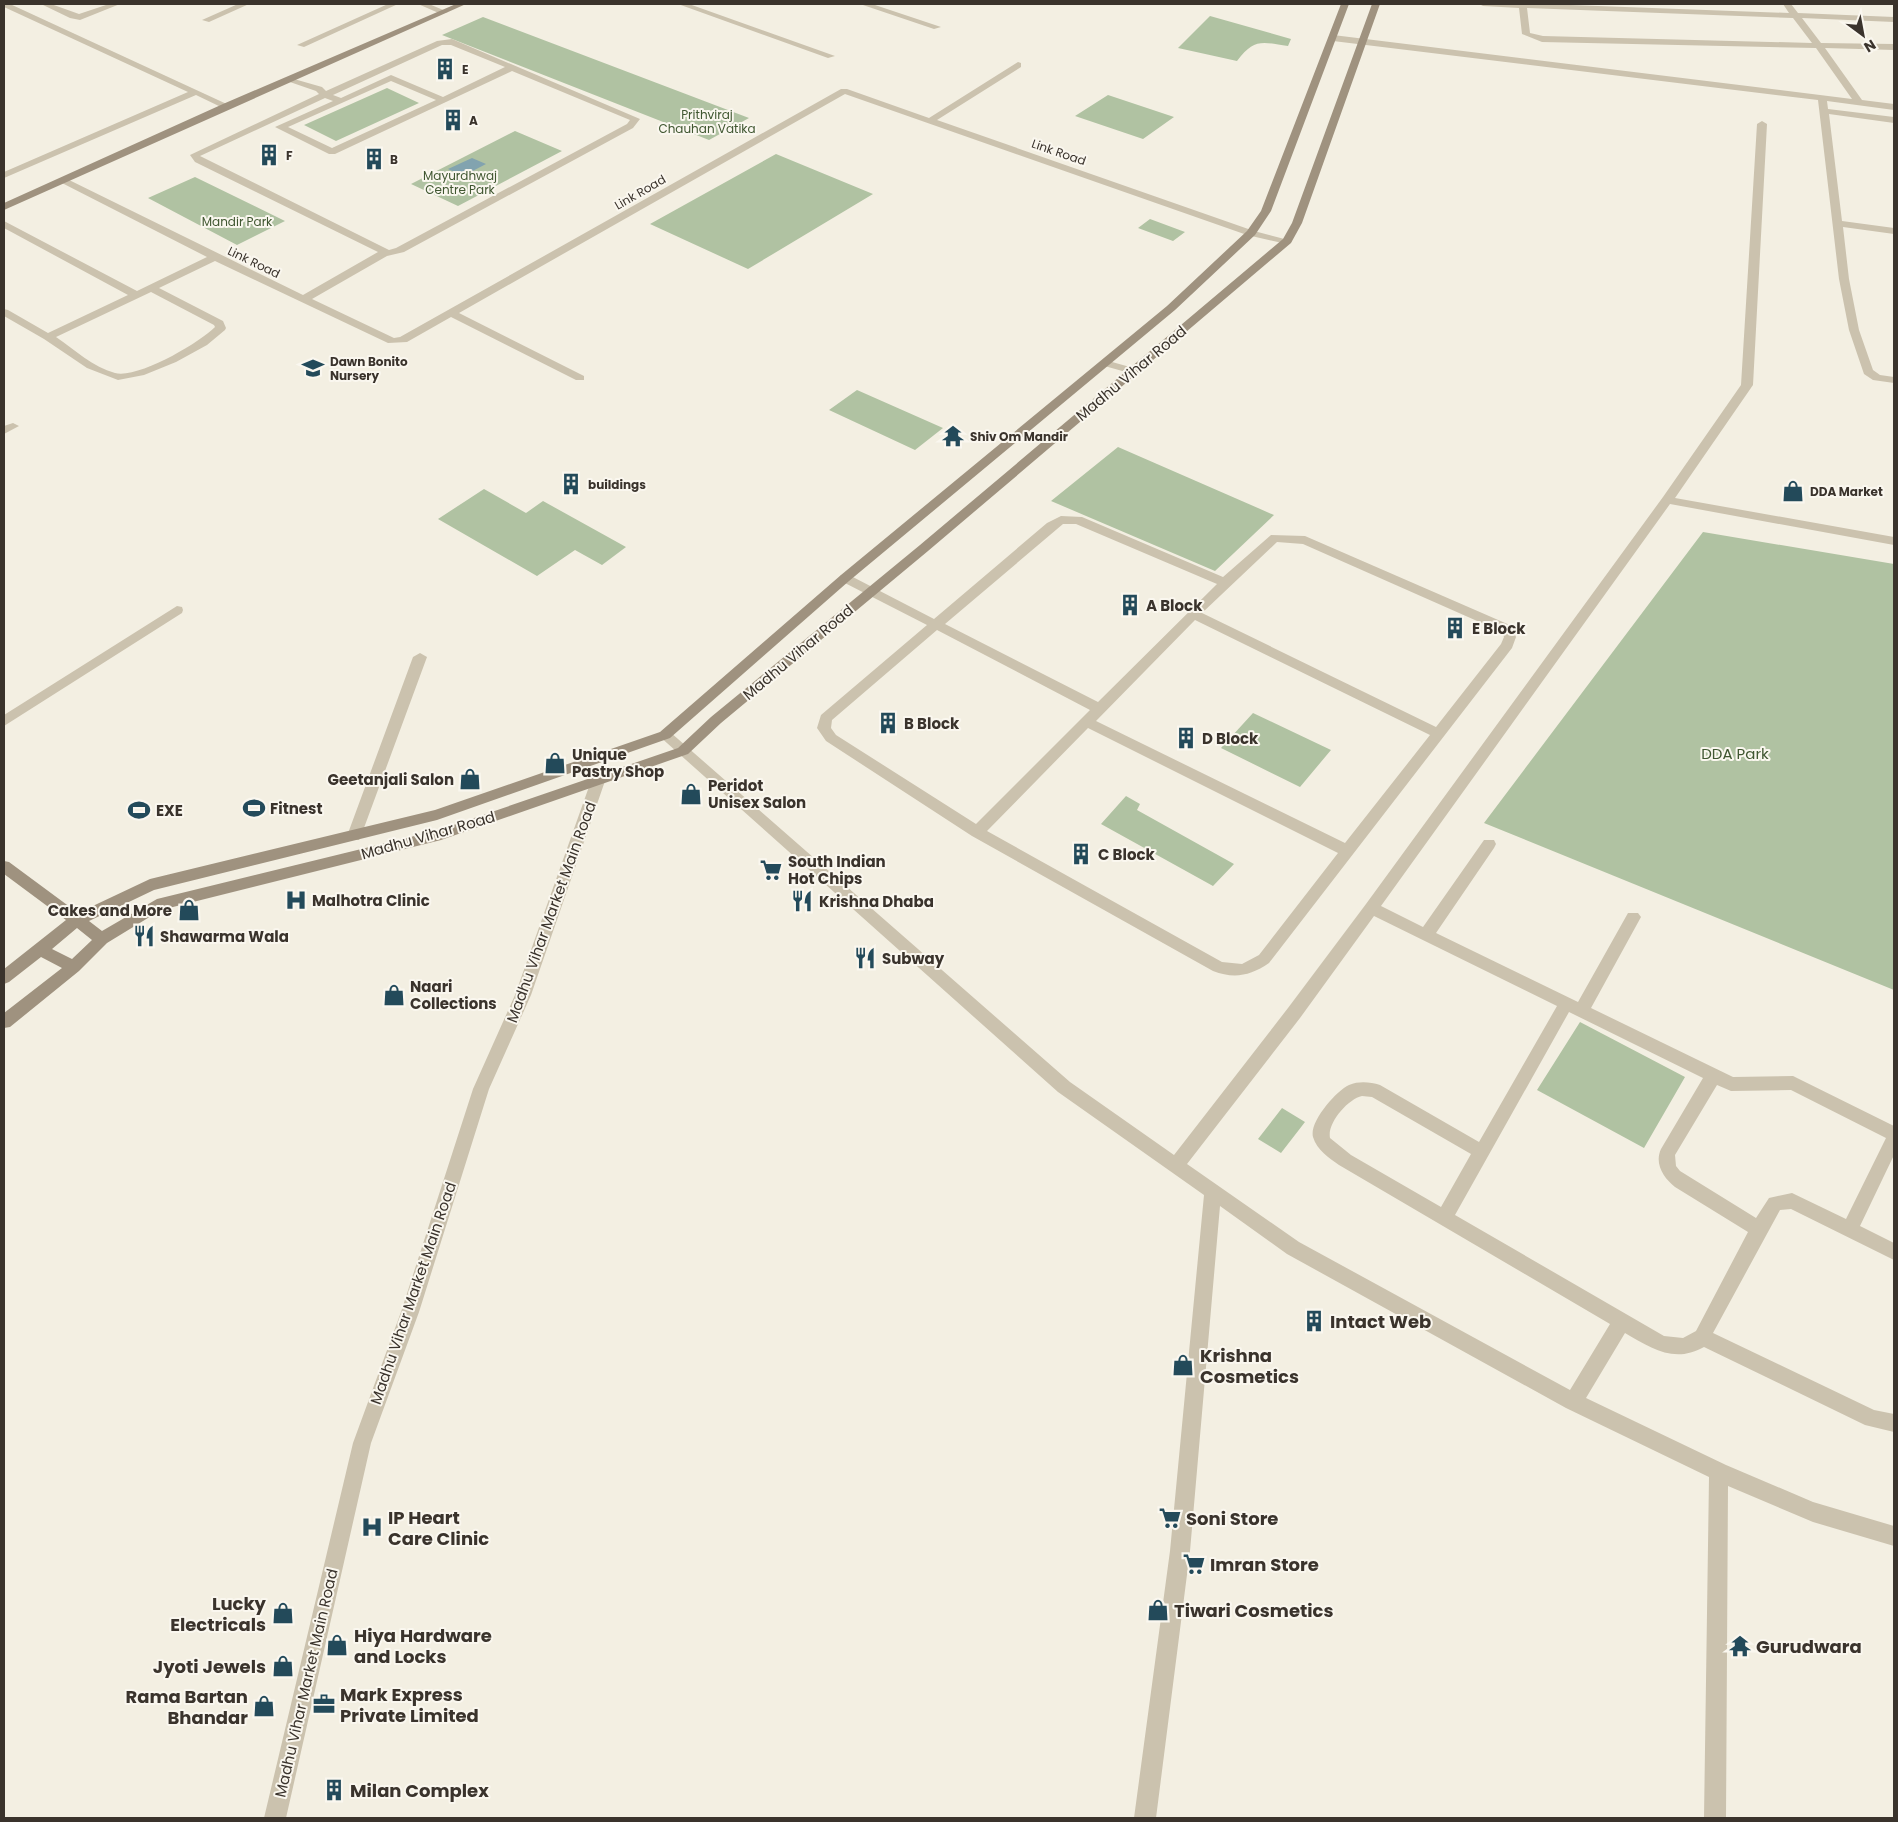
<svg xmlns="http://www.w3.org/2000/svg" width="1898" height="1822" font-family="Poppins,sans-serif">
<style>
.green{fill:#b0c2a2}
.water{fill:#82a3af}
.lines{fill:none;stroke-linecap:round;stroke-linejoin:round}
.street{fill:#cbc2ae;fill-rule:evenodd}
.secondary{fill:#9f927f;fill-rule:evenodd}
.labels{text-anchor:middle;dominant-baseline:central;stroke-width:4;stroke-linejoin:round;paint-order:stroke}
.far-poi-label{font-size:12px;font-weight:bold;fill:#3a332c;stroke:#faf7ef;text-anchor:start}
.far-park-label{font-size:12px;fill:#405731;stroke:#faf7ef}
.far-street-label{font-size:12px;fill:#3a332c;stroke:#faf7ef}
.street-label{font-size:15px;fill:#3a332c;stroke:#faf7ef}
.poi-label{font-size:15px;font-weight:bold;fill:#3a332c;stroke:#faf7ef;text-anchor:start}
.park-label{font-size:15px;fill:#405731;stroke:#faf7ef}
.near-poi-label{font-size:18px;font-weight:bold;fill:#3a332c;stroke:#faf7ef;text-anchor:start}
</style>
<rect width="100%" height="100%" fill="#f3efe2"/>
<path class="green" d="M1210 16 1291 39 1288 46C1262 42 1254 38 1237 61L1178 48Z
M483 17 749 118 709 140 442 35Z
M387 88 419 103 336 141 304 125Z
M1108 95 1174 117 1143 139 1075 116Z
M515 131 562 151 458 206 411 184Z
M776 154 873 194 748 269 650 224Z
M195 177 285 221 237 245 148 198Z
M1150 219 1185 232 1173 241 1138 228Z
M857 390 943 428 915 450 829 410Z
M1118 447 1274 515 1215 571 1051 501Z
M484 489 526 513 543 501 626 547 602 565 575 550 537 576 438 519Z
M1703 532 1894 564V990L1484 823Z
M1253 713 1331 750 1300 787 1221 748Z
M1126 796 1140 804 1137 810 1234 864 1213 886 1101 824Z
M1580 1022 1685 1077 1644 1148 1537 1090Z
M1282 1108 1305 1122 1281 1153 1258 1139Z"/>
<path class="water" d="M472 158 486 164 463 176 448 169Z"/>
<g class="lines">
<path class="street" d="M4 4H10L231 106 223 108 196 95 4 178V172L188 92 4 7Z
M41 4H51L79 14 109 4H120L80 20 70 18Z
M238 4H249L209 22 202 20Z
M388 4H398L304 47 297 45Z
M418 4H429L448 12 441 14Z
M678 4H689L835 56 828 58Z
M860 4H872L941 27 934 29Z
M1479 4H1544L1789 13 1783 4H1791L1798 13 1894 17V22L1802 18 1821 43 1894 44V50L1825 48 1862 100 1894 104V110L1827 101 1828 109 1894 117V123L1829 114 1842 221 1894 228V234L1843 227 1849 279 1859 330 1873 370 1880 375 1894 377V383L1873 380 1864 374 1849 330 1839 279 1818 100 1333 41 1329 38 1333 35 1852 99 1816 48 1542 42 1522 34 1519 8 1483 6ZM1527 8 1793 18 1812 43 1543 36 1530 33Z
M452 39 640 119 633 128 404 252 387 256 312 299 394 338 400 337 841 89H847L929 118 1018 62 1021 63V67L937 120 1254 231 1292 241 1287 244 1247 235 845 94 459 313 584 376V380H576L451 317 407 342 388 343 215 261 159 288 223 321 226 328 225 330 207 345 176 362 144 375 118 380 87 368 44 339 4 316V309L8 310 48 333 128 295 4 228V221L137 291 207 257 60 182 58 180 63 177 303 295 378 252 195 162 190 155 319 94 316 91 287 81V77L322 87 326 91 437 41ZM442 45H451L505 67 443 97 391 75 341 98 333 95ZM512 71 630 120 627 124 396 248 389 250 200 156 325 98 333 101 275 127 329 154H335ZM391 81 436 100 332 148 288 127ZM151 292 214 325 215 327C199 343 138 379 115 373 93 367 75 350 56 337Z
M1762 121 1767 124 1753 385 1675 498 1894 537V545L1670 504 1381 906 1423 927 1484 840H1494L1496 844 1494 848 1436 933 1578 1002 1628 913H1638L1641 917 1591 1008 1733 1077 1793 1076 1894 1126V1155L1860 1226 1894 1243V1260L1791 1209 1780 1210 1713 1333 1874 1410 1894 1414V1432L1865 1425 1704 1347C1674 1364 1651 1348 1625 1333L1586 1398 1726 1465 1813 1502 1894 1526V1546L1813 1522 1728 1486 1726 1818H1704L1709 1477 1566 1408 1287 1254 1220 1206 1190 1551 1156 1818H1134L1170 1551 1204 1195 1058 1092 658 735 660 732H670L1070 1082 1174 1155 1288 1008 1366 904 1663 497 1741 385 1757 124ZM1374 916 1557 1006 1479 1142 1380 1085C1370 1082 1359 1081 1349 1085 1336 1091 1309 1122 1313 1137 1317 1150 1329 1158 1339 1165L1610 1324 1570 1390 1299 1242 1187 1164 1300 1018ZM1569 1012 1703 1078 1661 1149C1654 1164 1664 1178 1675 1187L1748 1232 1696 1331 1683 1338 1664 1336 1455 1215ZM1717 1085 1731 1091 1791 1090 1886 1138 1846 1219 1792 1193 1769 1198 1756 1218 1680 1171 1676 1166 1675 1155ZM1362 1096 1372 1097 1471 1154 1441 1207 1351 1155 1330 1138C1327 1123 1348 1099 1362 1096Z
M1105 360 1137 369 1139 371 1133 374 1101 365 1100 363Z
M13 423 19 426 4 434V426Z
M1061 516 1082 517 1223 577 1271 535 1305 536 1512 626 1516 637 1512 648 1269 963C1250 976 1234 979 1213 971L972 836 826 741 817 728 821 715 927 625 841 581 839 578 841 575H849L934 619 1047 523ZM1063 524H1076L1217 584 1098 702 945 624ZM1277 542 1303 544 1502 632 1504 637 1501 644 1436 727 1202 613ZM1195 620 1430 735 1345 843 1096 721ZM937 630 1090 710 976 824 836 735 831 728 832 720ZM1088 728 1338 853 1259 955 1242 964 1222 962 987 831Z
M177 606 182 607 183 610 182 613 4 726V715Z
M420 653 427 657 361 836 359 840H349L347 836 413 657Z
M598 776 605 781 531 995 489 1089 419 1312 371 1443 286 1818H264L353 1443 401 1312 473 1089 515 995 591 781Z"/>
<path class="secondary" d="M456 4H466L4 210V203L223 104Z
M1341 4H1349L1271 211 1255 235 1175 310 849 581 670 738 437 820 154 890 89 921 102 931 157 899 439 830 678 748 711 717 920 545 1283 239 1292 223 1372 4H1380L1302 223 1291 243 928 551 721 723 688 754 441 840 161 910 107 943 79 971 10 1027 4 1028V1013L62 968 41 957 9 982 4 984V969L66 920 4 874V861L9 862 78 913 150 879 435 810 660 732 841 575 1167 306 1247 231 1261 211ZM77 928 92 940 72 959 52 949Z"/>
</g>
<defs>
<g id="building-bare" transform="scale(1.725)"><path d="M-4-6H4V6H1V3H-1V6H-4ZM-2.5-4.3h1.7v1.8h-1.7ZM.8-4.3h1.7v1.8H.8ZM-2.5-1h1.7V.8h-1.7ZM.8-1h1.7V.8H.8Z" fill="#234a5a" stroke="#faf7ef" stroke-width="2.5" paint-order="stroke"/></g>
<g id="school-bare" transform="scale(1.725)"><path d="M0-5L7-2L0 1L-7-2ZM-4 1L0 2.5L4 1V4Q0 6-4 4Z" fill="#234a5a" stroke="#faf7ef" stroke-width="2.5" paint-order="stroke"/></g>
<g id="temple-bare" transform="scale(1.725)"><path d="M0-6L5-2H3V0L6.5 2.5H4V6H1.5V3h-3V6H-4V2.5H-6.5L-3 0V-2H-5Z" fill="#234a5a" stroke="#faf7ef" stroke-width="2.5" paint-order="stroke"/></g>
<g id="shop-bare" transform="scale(1.725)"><path d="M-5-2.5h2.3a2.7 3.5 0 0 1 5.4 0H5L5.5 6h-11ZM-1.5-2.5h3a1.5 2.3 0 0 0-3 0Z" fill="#234a5a" stroke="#faf7ef" stroke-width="2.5" paint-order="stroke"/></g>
<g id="stadium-bare" transform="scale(1.725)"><path d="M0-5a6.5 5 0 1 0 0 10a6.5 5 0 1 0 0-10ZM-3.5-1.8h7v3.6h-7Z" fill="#234a5a" stroke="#faf7ef" stroke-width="2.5" paint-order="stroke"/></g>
<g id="supermarket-bare" transform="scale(1.725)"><path d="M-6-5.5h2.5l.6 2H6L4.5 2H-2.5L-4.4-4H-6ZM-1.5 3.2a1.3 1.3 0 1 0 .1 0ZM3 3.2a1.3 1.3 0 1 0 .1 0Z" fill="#234a5a" stroke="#faf7ef" stroke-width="2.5" paint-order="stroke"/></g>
<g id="hospital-bare" transform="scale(1.725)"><path d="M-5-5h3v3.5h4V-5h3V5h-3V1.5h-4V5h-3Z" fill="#234a5a" stroke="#faf7ef" stroke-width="2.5" paint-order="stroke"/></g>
<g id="restaurant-bare" transform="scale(1.725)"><path d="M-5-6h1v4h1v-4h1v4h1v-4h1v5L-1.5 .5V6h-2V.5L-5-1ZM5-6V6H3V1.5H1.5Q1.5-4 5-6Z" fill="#234a5a" stroke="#faf7ef" stroke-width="2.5" paint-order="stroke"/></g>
<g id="office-bare" transform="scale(1.725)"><path d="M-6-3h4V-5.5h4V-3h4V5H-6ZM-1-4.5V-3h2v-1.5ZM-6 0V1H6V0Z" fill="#234a5a" stroke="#faf7ef" stroke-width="2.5" paint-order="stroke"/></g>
</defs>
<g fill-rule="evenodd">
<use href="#building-bare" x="445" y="69"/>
<use href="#building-bare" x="453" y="120"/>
<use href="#building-bare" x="269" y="155"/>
<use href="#building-bare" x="374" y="159"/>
<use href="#school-bare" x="313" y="368"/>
<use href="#temple-bare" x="953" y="436"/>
<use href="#building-bare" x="571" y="484"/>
<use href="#shop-bare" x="1793" y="491"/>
<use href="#building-bare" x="1130" y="605"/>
<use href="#building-bare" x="1455" y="628"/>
<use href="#building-bare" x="888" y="723"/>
<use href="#building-bare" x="1186" y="738"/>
<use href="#shop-bare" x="555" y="763"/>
<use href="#shop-bare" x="470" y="779"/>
<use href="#shop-bare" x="691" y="794"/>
<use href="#stadium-bare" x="254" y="808"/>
<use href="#stadium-bare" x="139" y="810"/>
<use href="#building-bare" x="1081" y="854"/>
<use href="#supermarket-bare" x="771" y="870"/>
<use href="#hospital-bare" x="296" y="900"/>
<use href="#restaurant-bare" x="802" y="901"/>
<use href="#shop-bare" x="189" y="910"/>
<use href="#restaurant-bare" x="144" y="936"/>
<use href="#restaurant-bare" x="865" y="958"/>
<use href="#shop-bare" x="394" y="995"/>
<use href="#building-bare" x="1314" y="1321"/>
<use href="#shop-bare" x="1183" y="1365"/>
<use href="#supermarket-bare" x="1170" y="1518"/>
<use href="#hospital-bare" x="372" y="1527"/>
<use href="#supermarket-bare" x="1194" y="1564"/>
<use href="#shop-bare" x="1158" y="1610"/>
<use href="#shop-bare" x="283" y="1613"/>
<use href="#shop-bare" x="337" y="1645"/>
<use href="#temple-bare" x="1740" y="1646"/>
<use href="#shop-bare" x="283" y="1666"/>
<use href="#office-bare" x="324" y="1704"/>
<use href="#shop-bare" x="264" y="1706"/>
<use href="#building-bare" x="334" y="1790"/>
</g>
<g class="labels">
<g class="far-poi-label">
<text x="462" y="69">E</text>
<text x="469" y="120">A</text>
<text x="286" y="155">F</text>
<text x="390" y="159">B</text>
<text x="330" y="361">Dawn Bonito<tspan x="330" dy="14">Nursery</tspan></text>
<text x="970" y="436">Shiv Om Mandir</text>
<text x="588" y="484">buildings</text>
<text x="1810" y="491">DDA Market</text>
</g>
<g class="far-park-label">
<text x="707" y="114">Prithviraj<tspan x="707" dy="14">Chauhan Vatika</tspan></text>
<text x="460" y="175">Mayurdhwaj<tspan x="460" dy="14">Centre Park</tspan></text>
<text x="237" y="221">Mandir Park</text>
</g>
<g class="far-street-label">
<text transform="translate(1059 152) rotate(19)">Link Road</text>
<text transform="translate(640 192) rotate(-30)">Link Road</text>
<text transform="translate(254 262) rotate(26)">Link Road</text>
</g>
<g class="street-label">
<text transform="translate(1131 373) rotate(-40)">Madhu Vihar Road</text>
<text transform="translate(798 652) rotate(-40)">Madhu Vihar Road</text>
<text transform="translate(428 835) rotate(-16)">Madhu Vihar Road</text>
<text transform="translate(551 912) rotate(-70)">Madhu Vihar Market Main Road</text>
<text transform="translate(413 1293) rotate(-71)">Madhu Vihar Market Main Road</text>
<text transform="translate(306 1683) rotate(-77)">Madhu Vihar Market Main Road</text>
</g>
<g class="poi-label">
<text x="1146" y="605">A Block</text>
<text x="1472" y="628">E Block</text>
<text x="904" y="723">B Block</text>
<text x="1202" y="738">D Block</text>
<text x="572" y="754">Unique<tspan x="572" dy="17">Pastry Shop</tspan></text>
<text x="454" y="779" text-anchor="end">Geetanjali Salon</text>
<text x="708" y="785">Peridot<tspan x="708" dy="17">Unisex Salon</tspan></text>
<text x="270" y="808">Fitnest</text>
<text x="156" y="810">EXE</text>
<text x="1098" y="854">C Block</text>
<text x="788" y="861">South Indian<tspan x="788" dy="17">Hot Chips</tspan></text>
<text x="312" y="900">Malhotra Clinic</text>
<text x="819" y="901">Krishna Dhaba</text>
<text x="172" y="910" text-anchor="end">Cakes and More</text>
<text x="160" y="936">Shawarma Wala</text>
<text x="882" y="958">Subway</text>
<text x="410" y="986">Naari<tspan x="410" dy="17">Collections</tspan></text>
</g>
<g class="park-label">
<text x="1735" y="753">DDA Park</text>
</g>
<g class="near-poi-label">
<text x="1330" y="1321">Intact Web</text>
<text x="1200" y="1355">Krishna<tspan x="1200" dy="21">Cosmetics</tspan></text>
<text x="388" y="1517">IP Heart<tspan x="388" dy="21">Care Clinic</tspan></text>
<text x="1186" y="1518">Soni Store</text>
<text x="1210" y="1564">Imran Store</text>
<text x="266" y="1603" text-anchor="end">Lucky<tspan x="266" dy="21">Electricals</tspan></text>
<text x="1174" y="1610">Tiwari Cosmetics</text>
<text x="354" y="1635">Hiya Hardware<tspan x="354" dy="21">and Locks</tspan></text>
<text x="1756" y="1646">Gurudwara</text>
<text x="266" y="1666" text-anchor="end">Jyoti Jewels</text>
<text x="340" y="1694">Mark Express<tspan x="340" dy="21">Private Limited</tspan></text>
<text x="248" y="1696" text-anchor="end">Rama Bartan<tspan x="248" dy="21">Bhandar</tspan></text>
<text x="350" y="1790">Milan Complex</text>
</g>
</g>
<rect width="1898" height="1822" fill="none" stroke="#3a332c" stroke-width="10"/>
<g transform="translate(1863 35) rotate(148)" stroke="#faf7ef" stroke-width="4" paint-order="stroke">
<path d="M0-4L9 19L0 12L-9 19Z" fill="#3a332c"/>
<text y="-8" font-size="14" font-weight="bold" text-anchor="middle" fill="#3a332c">N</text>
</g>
</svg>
